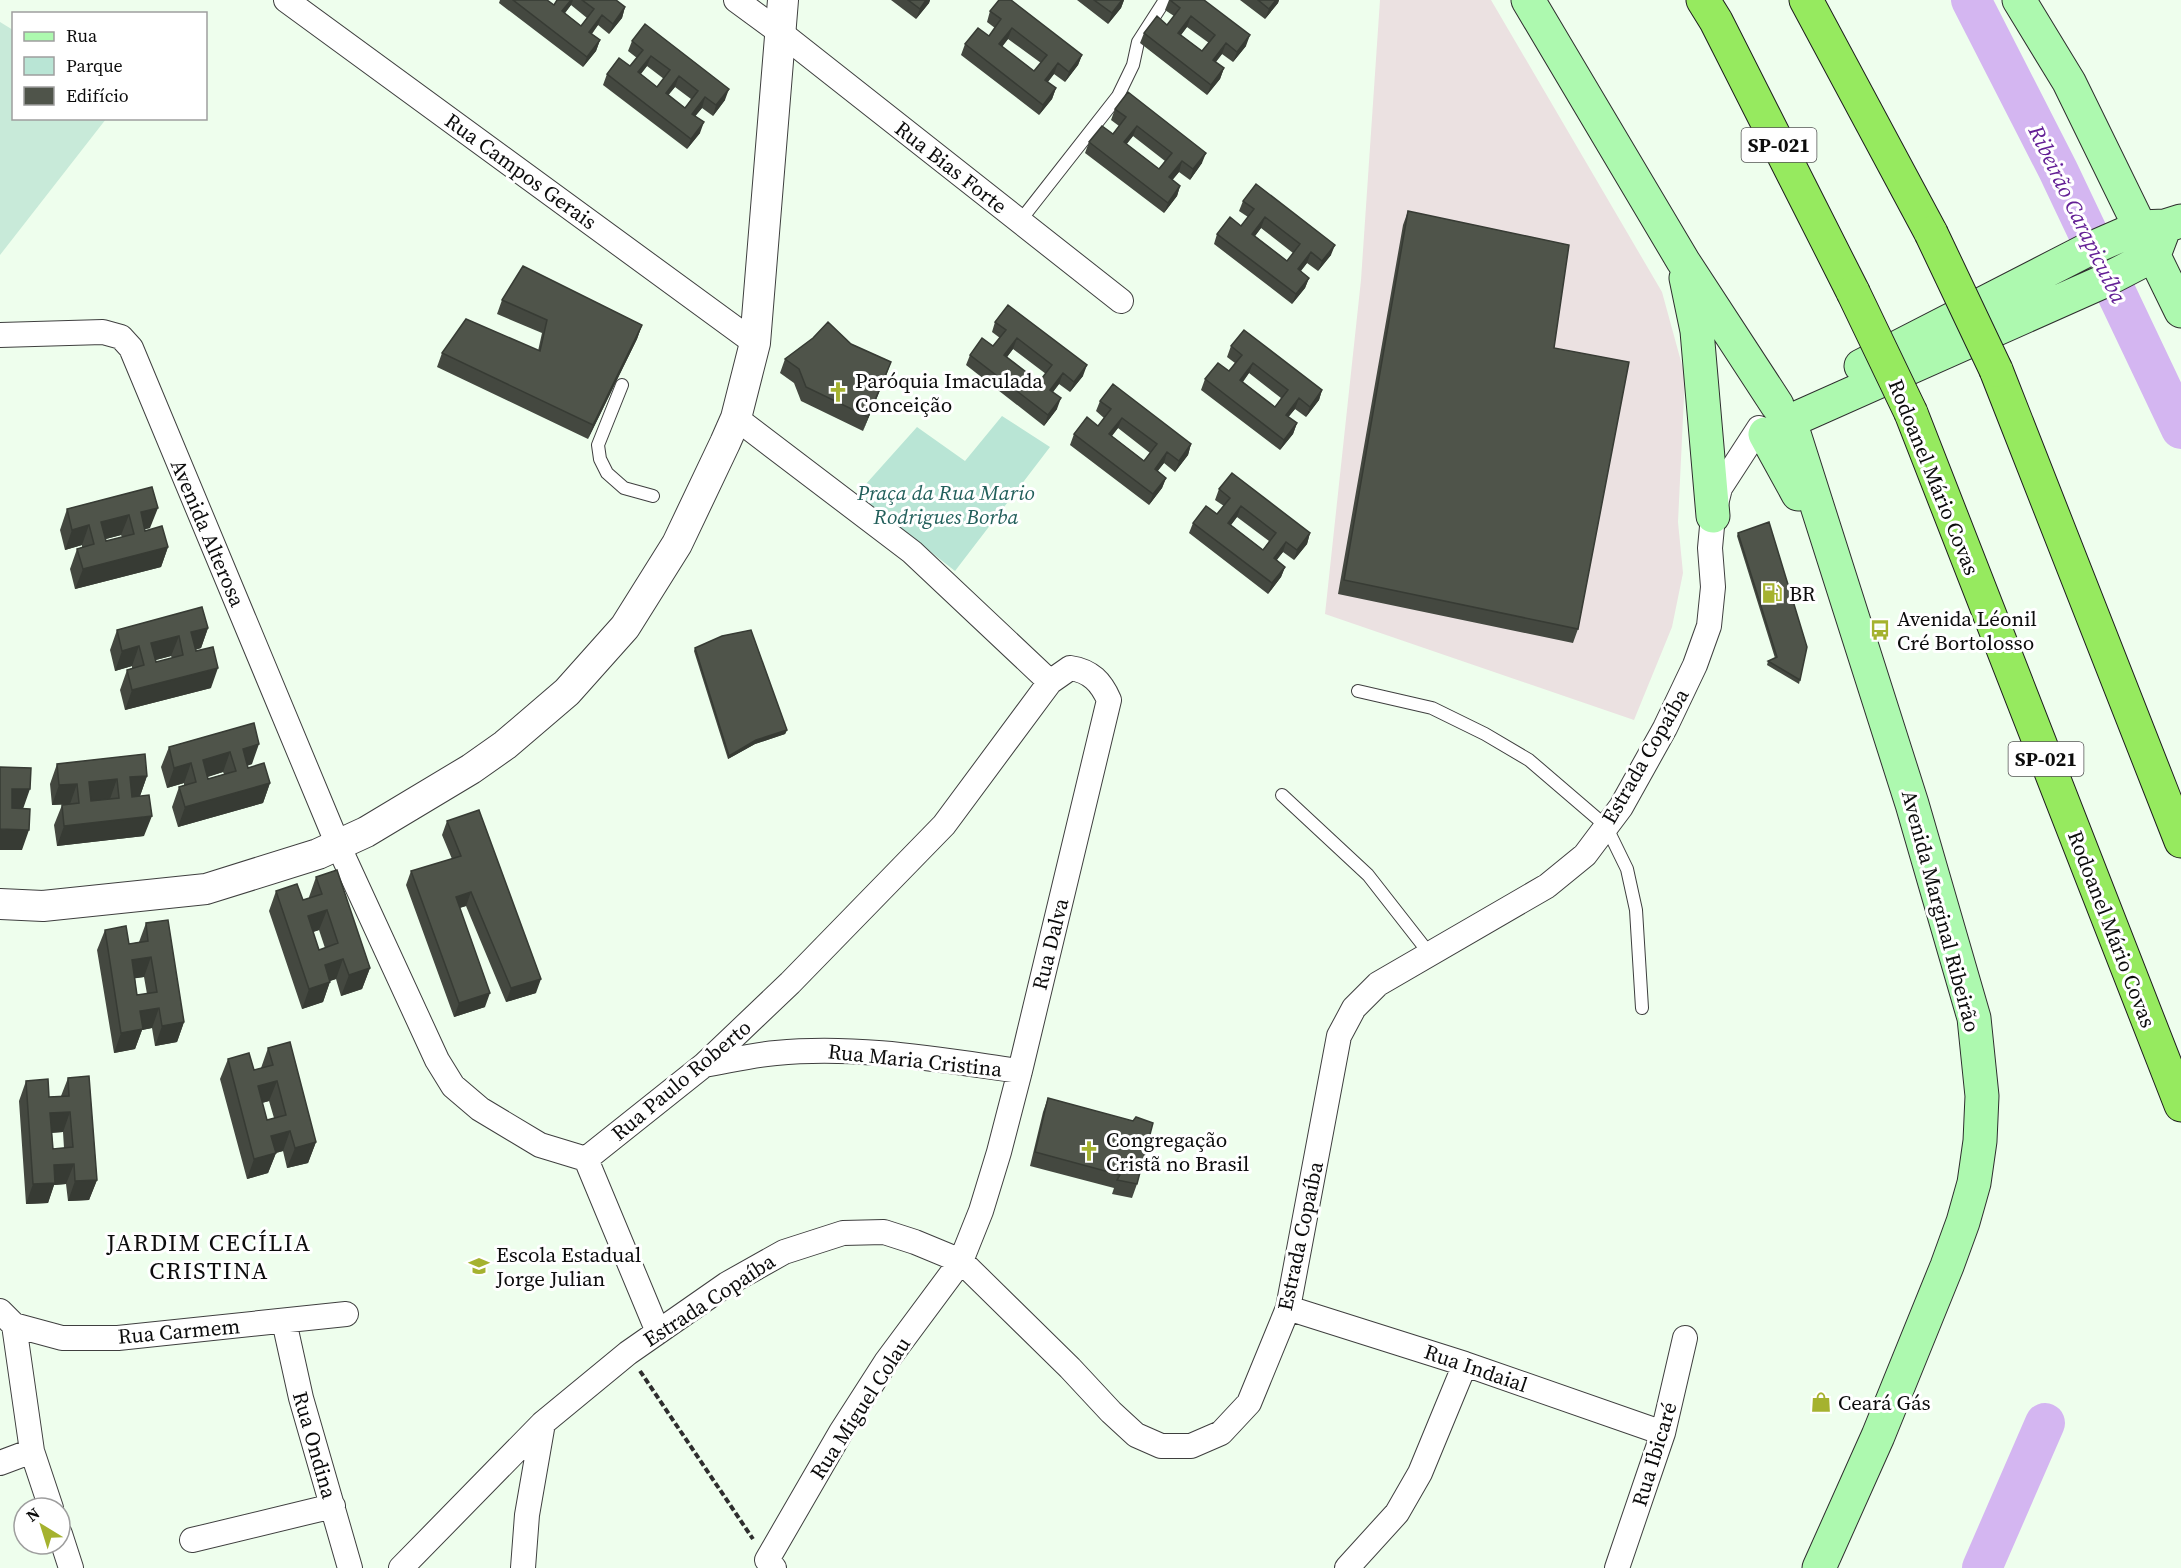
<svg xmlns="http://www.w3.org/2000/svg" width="2181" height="1568" font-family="'Source Serif 4',serif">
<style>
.industrial{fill:#ebe1e1}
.green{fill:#b9e5d5}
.pitch{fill:#c8ead9}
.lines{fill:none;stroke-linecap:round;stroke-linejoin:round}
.river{stroke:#d4b6f1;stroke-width:40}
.service-casing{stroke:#3f3f3f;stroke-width:14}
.minor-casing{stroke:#3f3f3f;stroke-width:26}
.tertiary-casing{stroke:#3f3f3f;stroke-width:32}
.secondary-casing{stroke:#2e2e2e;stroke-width:35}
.motorway-casing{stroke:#1d1d1d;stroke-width:35}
.path{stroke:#2e2e2e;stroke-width:4;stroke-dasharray:6 3;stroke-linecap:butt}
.service{stroke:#fff;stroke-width:12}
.minor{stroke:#fff;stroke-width:24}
.tertiary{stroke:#fff;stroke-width:30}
.secondary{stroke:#adf9af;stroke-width:33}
.motorway{stroke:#96ea5f;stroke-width:33}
.motorway-bridge-casing{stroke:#1d1d1d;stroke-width:35;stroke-linecap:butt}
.motorway-bridge{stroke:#96ea5f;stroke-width:33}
.wall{fill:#444840;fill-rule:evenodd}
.shaded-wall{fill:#373b34}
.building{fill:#4f544a;stroke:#373b34;stroke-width:1.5;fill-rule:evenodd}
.labels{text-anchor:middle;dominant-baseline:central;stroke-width:6;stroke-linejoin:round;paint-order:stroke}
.shield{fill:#fff;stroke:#555;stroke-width:1.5}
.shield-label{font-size:20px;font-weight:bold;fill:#0c0c0c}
.street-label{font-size:21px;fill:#0c0c0c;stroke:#fff}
.poi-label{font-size:21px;fill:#0c0c0c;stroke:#fff;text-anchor:start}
.park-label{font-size:21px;font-style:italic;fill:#225f5b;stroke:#fff}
.water-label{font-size:22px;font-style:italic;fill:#631f95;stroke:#fff}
.quarter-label{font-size:24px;letter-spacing:1.5px;fill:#0c0c0c;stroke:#fff}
</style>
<rect width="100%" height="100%" fill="#eefeed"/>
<path class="industrial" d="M1380 0H1491L1662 292 1685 376 1678 522 1683 573 1672 627 1634 720 1325 614 1361 280Z"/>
<path class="green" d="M1002 416 1050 447 955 571 857 494 917 427 965 461Z"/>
<path class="pitch" d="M0 22 13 30 14 118 106 119 0 255Z"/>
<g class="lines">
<path class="river" d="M1971 0 2058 170 2181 429
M1982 1568 2045 1423"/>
<g class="service-casing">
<path id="service" d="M1020 221 1118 96 1133 65 1138 42 1165 0
M622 385 598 445 600 459 607 473 624 488 653 496
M1358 691 1432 708 1485 734 1529 760 1606 826 1627 869 1636 910 1642 1008
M1282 795 1368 875 1429 953"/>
</g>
<g class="minor-casing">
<path id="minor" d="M286 0 755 343
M736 0 781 33 1121 301
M0 335 103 332 121 337 131 348 338 845 437 1060 453 1086 480 1109 540 1145 586 1159
M736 418 912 552 1050 682
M704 1065C728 1061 752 1055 776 1053 858 1045 940 1060 1020 1071
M586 1159 704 1065 790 983 944 825 1050 682 1070 668C1091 671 1101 682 1109 700L1020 1071 999 1152 981 1211 961 1261 886 1362 841 1432 767 1560 774 1568
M586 1159 658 1332
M1288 1308 1465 1364 1663 1433
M0 1311 14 1325 62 1338H118L346 1314
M284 1321 301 1398 350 1568
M14 1325 32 1451 51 1508
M0 1463 32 1451
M60 1534 71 1568
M192 1540 333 1506
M401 1568 543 1423 628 1353 727 1284 784 1252 843 1233 884 1232 915 1242 961 1261 1070 1368 1111 1412 1136 1435 1161 1446H1191L1221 1433 1249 1403 1288 1308 1339 1036 1354 1008 1378 984 1547 886 1585 855 1621 807 1665 728 1695 665 1709 626 1713 587 1710 548 1713 516 1720 488 1759 428
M523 1568 527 1515 543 1423
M1347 1568 1397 1513 1420 1473 1465 1364
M1617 1568 1663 1433 1685 1338"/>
</g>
<g class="tertiary-casing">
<path id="tertiary" d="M0 904 43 906 206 889 318 854 366 832 471 769 505 745 567 692 625 627 677 544 725 443 736 418 755 343 783 0"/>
</g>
<g class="secondary-casing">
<path id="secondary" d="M1528 0 1683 261 1777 405
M2019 0 2069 82 2181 311
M1686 278 1697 331 1713 516
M1861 366 2085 251 2140 227 2165 226 2181 221
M1765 434 1798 494
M1819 1568 1878 1436 1947 1266 1963 1222 1974 1183 1980 1141 1982 1096 1974 1018 1912 804 1790 421 2100 283 2154 255 2165 226"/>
</g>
<g class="motorway-casing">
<path id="motorway" d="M1703 0 1716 21 1853 292
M1806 0 1931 233
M1996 370 2181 841
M1911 413 2181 1105"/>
</g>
<path class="path" d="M640 1371 753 1539"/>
<use href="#service" class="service"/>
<use href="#minor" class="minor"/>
<use href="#tertiary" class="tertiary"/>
<use href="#secondary" class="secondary"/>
<use href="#motorway" class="motorway"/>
<g class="motorway-bridge-casing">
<path id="motorway-bridge" d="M1931 233 1996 370
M1853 292 1911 413"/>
</g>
<use href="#motorway-bridge" class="motorway-bridge"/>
</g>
<path class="wall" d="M500 0H547L554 5 557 0H616L625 7 622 18 609 34 598 25 592 34 600 40 596 51 583 67 499 3ZM571 5 587 18 581 26 565 13Z
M891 0H930L929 3 916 19Z
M1077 0H1124L1121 8 1108 24Z
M1169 0H1204L1246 46 1233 62 1222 54 1216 62 1224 68 1220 79 1207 95 1140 43 1144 33 1167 25 1174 16 1165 10ZM1187 27 1209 43 1202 51 1181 35Z
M1240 0H1279L1278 3 1265 19Z
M990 11 1082 55 1078 65 1065 82 1054 74 1048 82 1056 88 1052 99 1039 115 961 55 965 44 989 36 995 28 987 22ZM1008 39 1041 63 1034 71 1002 47Z
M632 41 725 100 713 116 702 108 695 116 700 133 687 149 603 85 607 74 630 66 637 58 628 51ZM647 66 664 79 657 87 641 74ZM675 87 691 99 685 108 668 95Z
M1115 109 1202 163 1190 180 1179 172 1172 180 1180 186 1177 196 1164 213 1085 153 1089 142 1113 134 1119 126 1111 120ZM1133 136 1165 161 1159 169 1126 144Z
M1243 201 1331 255 1318 271 1307 263 1301 271 1309 278 1305 288 1292 304 1214 244 1217 234 1241 226 1248 217 1239 211ZM1261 228 1293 253 1287 261 1255 236Z
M1408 211 1554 348 1578 629 1573 643 1338 594 1403 225Z
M502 300 642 325 637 339 588 439 437 367 442 353 538 351 542 333 497 314Z
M995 322 1083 376 1070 392 1059 384 1053 392 1057 409 1044 426 966 365 970 355 993 346 1000 338 992 332ZM1013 349 1046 374 1039 382 1007 357Z
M851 344 891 362 863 431 801 401 794 383 780 373 785 359Z
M1231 346 1322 390 1319 400 1306 417 1295 409 1288 417 1297 423 1293 434 1280 450 1201 390 1205 379 1229 371 1235 363 1227 357ZM1249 373 1281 398 1275 407 1243 382Z
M1100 401 1191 444 1188 455 1175 472 1164 463 1157 471 1166 478 1162 488 1149 505 1070 445 1074 434 1098 426 1104 418 1096 411ZM1118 428 1150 453 1144 461 1112 436Z
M152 487 150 528 145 529V531L168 547 161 567 75 589 70 569 77 549 82 547V545L65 550 60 530 67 509ZM121 535 122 537 106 541V539Z
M1219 489 1310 533 1307 544 1294 560 1283 552 1276 560 1285 567 1281 577 1268 594 1189 533 1193 523 1217 514 1224 506 1215 500ZM1237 517 1269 541 1263 550 1231 525Z
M1738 533 1800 680 1799 684 1767 665 1768 661 1775 658 1737 536Z
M208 628 201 648 195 650 211 688 125 710 120 690 127 670 132 668V666L115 671 110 650 117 630ZM171 656 172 658 156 662V660Z
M695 648 787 730 785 734 755 744 728 759 694 651Z
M254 723 252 764 247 766 248 768 270 783 263 803 178 827 172 807 179 787 184 785V783L167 788 161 767 169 747ZM223 772 224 774 208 779V777Z
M57 764 147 776 140 796 144 836 57 846 54 825 62 805 70 804 52 805 50 784Z
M447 821 536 993 506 1002 466 906 460 908 485 1007 454 1017 406 885 411 871 452 859 442 835Z
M316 877 370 968 362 989 341 996 336 979 330 981 323 1002 302 1009 269 911 276 891 303 900 309 898V897ZM319 930 325 948 319 950 313 932Z
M146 923 184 1022 177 1042 155 1046 152 1028 142 1030 135 1049 114 1053 97 950 105 930 129 944 139 942ZM144 977 147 994 137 995 135 978Z
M268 1048 316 1142 308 1163 287 1168 283 1151 276 1153 268 1173 247 1179 220 1079 228 1059 254 1070 261 1068ZM269 1101 274 1118 267 1120 262 1103Z
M68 1078 97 1180 89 1200 68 1201 66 1184 54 1185 48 1203 26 1204 19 1101 26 1081 49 1097 61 1096ZM63 1132 64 1148 53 1149 52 1133Z
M1048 1098 1137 1184 1132 1198 1112 1194 1114 1188 1030 1166 1043 1112Z"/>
<path class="shaded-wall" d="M571 0H573L571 5 558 22 562 11Z
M926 0H930L929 3 916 19 920 9Z
M1122 0H1124L1121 8 1108 24 1112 13Z
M1276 0H1279L1278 3 1265 19 1269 9Z
M625 7 622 18 609 34 613 24Z
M602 15 598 25 585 42 589 32Z
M1191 16 1187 27 1174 44 1178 33Z
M1012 28 1008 39 995 55 999 44Z
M1250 35 1246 46 1233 62 1237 52Z
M600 40 596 51 583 67 587 57Z
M1226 43 1222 54 1209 70 1213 60Z
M1082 55 1078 65 1065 82 1069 72Z
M651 56 647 66 634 82 638 72Z
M1058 63 1054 74 1041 90 1045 80Z
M1224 68 1220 79 1207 95 1211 85Z
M679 76 675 87 662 103 666 93Z
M1056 88 1052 99 1039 115 1043 105Z
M729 89 725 100 713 116 716 105Z
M705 97 702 108 689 124 692 114Z
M704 122 700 133 687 149 691 139Z
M1137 126 1133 136 1120 153 1124 142Z
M1206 153 1202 163 1190 180 1193 169Z
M1182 161 1179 172 1166 188 1169 177Z
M1180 186 1177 196 1164 213 1168 203Z
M1265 217 1261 228 1249 244 1252 234Z
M1335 245 1331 255 1318 271 1322 261Z
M1311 252 1307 263 1294 279 1298 269Z
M1309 278 1305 288 1292 304 1296 294Z
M642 325 637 339 588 439 593 425Z
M1017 338 1013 349 1001 365 1004 355Z
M891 362 886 376 863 431 868 417Z
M1253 363 1249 373 1236 390 1240 380Z
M1087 365 1083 376 1070 392 1074 382Z
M1063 373 1059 384 1046 401 1050 390Z
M1322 390 1319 400 1306 417 1310 407Z
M1061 398 1057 409 1044 426 1048 415Z
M1299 398 1295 409 1282 425 1286 415Z
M1122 418 1118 428 1105 444 1109 434Z
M1297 423 1293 434 1280 450 1284 440Z
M1191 444 1188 455 1175 472 1179 461Z
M1167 452 1164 463 1151 480 1155 469Z
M1166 478 1162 488 1149 505 1153 494Z
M1241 506 1237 517 1224 534 1228 523Z
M158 508 150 528 133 532 141 512Z
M129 515 121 535 94 542 101 522Z
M89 525 82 545 65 550 72 530Z
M1310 533 1307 544 1294 560 1297 550Z
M1286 542 1283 552 1270 569 1274 558Z
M168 547 161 567 75 589 83 569Z
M1285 567 1281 577 1268 594 1272 583Z
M208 628 201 648 183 653 191 632Z
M179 636 171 656 144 663 151 643Z
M139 646 132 666 115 671 122 651Z
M218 668 211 688 125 710 132 690Z
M787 730 785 734 755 744 728 759 729 756 756 740Z
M259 744 252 764 235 769 243 749Z
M230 752 223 772 196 780 203 760Z
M191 763 184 783 167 788 174 768Z
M147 776 140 796 123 798 130 777Z
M117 779 110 799 82 802 89 782Z
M270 783 263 803 178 827 185 807Z
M77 784 70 804 52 805 59 785Z
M12 789H30L23 809H5Z
M152 816 144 836 57 846 64 826Z
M0 829 29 830 22 850H0Z
M471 892 466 906 451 910 456 897Z
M327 910 319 930 301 936 308 916Z
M151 957 144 977 124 980 132 960Z
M343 959 336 979 317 985 325 965Z
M370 968 362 989 341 996 349 975Z
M541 979 536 993 506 1002 511 988Z
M330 982 323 1002 302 1009 309 989Z
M490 993 485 1007 454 1017 459 1003Z
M159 1008 152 1028 142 1030 135 1049 114 1053 121 1033 140 1011Z
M184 1022 177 1042 155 1046 162 1026Z
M277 1081 269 1101 250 1106 258 1086Z
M70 1112 63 1132 43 1133 50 1113Z
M290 1131 283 1151 264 1156 271 1136Z
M316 1142 308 1163 287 1168 295 1148Z
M276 1153 268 1173 247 1179 254 1159Z
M74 1164 66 1184 54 1185 48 1203 26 1204 33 1184 54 1165Z
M97 1180 89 1200 68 1201 75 1181Z"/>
<path class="building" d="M513 0H547L554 5 557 0H571L562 11 581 26 594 9 582 0H616L625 7 613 24 602 15 589 32 600 40 587 57Z
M908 0H926L920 9Z
M999 0H1011L1082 55 1069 72 1058 63 1045 80 1056 88 1043 105 965 44 978 28 989 36 1001 19 990 11ZM1012 28 1047 55 1034 71 999 44Z
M1094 0H1122L1112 13Z
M1170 0H1204L1250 35 1237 52 1226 43 1213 60 1224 68 1211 85 1144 33 1157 16 1167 25 1180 8ZM1191 16 1215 35 1202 51 1178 33Z
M1258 0H1276L1269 9Z
M645 24 729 89 716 105 705 97 692 114 704 122 691 139 607 74 619 58 630 66 643 50 632 41ZM651 56 670 70 657 87 638 72ZM679 76 698 91 685 108 666 93Z
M1128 92 1206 153 1193 169 1182 161 1169 177 1180 186 1168 203 1089 142 1102 126 1113 134 1126 117 1115 109ZM1137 126 1172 153 1159 169 1124 142Z
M1256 184 1335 245 1322 261 1311 252 1298 269 1309 278 1296 294 1217 234 1230 217 1241 226 1254 209 1243 201ZM1265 217 1300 244 1287 261 1252 234Z
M1408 211 1569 245 1554 348 1629 362 1578 629 1344 580Z
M523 266 642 325 593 425 442 353 466 319 540 351 547 320 502 300Z
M1008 305 1087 365 1074 382 1063 373 1050 390 1061 398 1048 415 970 355 982 338 993 346 1006 330 995 322ZM1017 338 1052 365 1039 382 1004 355Z
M828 322 851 344 891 362 868 417 806 387 799 369 785 359 813 338Z
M1244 330 1322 390 1310 407 1299 398 1286 415 1297 423 1284 440 1205 379 1218 363 1229 371 1242 355 1231 346ZM1253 363 1288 390 1275 407 1240 380Z
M1113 384 1191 444 1179 461 1167 452 1155 469 1166 478 1153 494 1074 434 1087 417 1098 426 1111 409 1100 401ZM1122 418 1157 444 1144 461 1109 434Z
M1232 473 1310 533 1297 550 1286 542 1274 558 1285 567 1272 583 1193 523 1206 506 1217 514 1230 498 1219 489ZM1241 506 1276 533 1263 550 1228 523Z
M152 487 158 508 141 512 145 531 162 526 168 547 83 569 77 549 94 544 89 525 72 530 67 509ZM129 515 134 534 106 541 101 522Z
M1769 522 1807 647 1800 680 1768 661 1777 657 1738 533Z
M202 607 208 628 191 632 196 651 213 647 218 668 132 690 127 670 144 665 139 646 122 651 117 630ZM179 636 183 655 156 662 151 643Z
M751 630 787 730 756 740 729 756 695 648 722 636Z
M254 723 259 744 243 749 248 768 264 763 270 783 185 807 179 787 196 782 191 763 174 768 169 747ZM230 752 236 771 208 779 203 760Z
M145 754 147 776 130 777 132 797 149 795 152 816 64 826 62 805 79 803 77 784 59 785 57 764ZM117 779 119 798 91 801 89 782Z
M0 767 31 768 30 789H12V808L30 809 29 830 0 829Z
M479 810 541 979 511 988 471 892 456 897 490 993 459 1003 411 871 461 856 447 821Z
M337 870 370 968 349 975 343 959 325 965 330 982 309 989 276 891 297 884 303 900 322 894 316 877ZM327 910 338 943 319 950 308 916Z
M168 920 184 1022 162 1026 159 1008 140 1011 143 1029 121 1033 105 930 126 926 129 944 148 941 146 923ZM151 957 157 992 137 995 132 960Z
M290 1042 316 1142 295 1148 290 1131 271 1136 276 1153 254 1159 228 1059 249 1053 254 1070 273 1065 268 1048ZM277 1081 286 1115 267 1120 258 1086Z
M89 1076 97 1180 75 1181 74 1164 54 1165 55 1183 33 1184 26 1081 48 1079 49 1097 69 1096 68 1078ZM70 1112 73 1147 53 1149 50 1113Z
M1048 1098 1133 1121 1136 1117 1153 1123 1137 1184 1117 1180 1120 1175 1035 1152Z"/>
<defs>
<g id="church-bare" transform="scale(1.62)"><path d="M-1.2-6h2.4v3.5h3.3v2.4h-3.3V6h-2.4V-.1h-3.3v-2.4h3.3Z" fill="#a5b22f" stroke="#fff" stroke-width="2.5" paint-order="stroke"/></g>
<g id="fuel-bare" transform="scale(1.62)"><path d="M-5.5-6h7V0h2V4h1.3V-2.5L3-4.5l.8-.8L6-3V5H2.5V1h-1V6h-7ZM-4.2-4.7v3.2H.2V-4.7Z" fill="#a5b22f" stroke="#fff" stroke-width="2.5" paint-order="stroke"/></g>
<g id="bus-bare" transform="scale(1.62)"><path d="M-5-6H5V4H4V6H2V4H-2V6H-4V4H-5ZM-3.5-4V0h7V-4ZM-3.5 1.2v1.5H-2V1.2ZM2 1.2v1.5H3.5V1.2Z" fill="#a5b22f" stroke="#fff" stroke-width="2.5" paint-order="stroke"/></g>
<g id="school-bare" transform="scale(1.62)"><path d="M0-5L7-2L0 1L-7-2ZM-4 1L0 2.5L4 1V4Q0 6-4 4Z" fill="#a5b22f" stroke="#fff" stroke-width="2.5" paint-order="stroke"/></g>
<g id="shop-bare" transform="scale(1.62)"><path d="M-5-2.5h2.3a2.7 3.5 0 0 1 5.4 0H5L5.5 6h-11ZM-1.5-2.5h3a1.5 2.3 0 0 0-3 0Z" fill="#a5b22f" stroke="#fff" stroke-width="2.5" paint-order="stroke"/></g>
</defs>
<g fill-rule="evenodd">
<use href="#church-bare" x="838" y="392"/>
<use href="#fuel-bare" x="1772" y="593"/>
<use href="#bus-bare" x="1880" y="630"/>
<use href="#church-bare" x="1089" y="1151"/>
<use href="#school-bare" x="479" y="1266"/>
<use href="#shop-bare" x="1821" y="1402"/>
</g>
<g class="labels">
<g class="shield">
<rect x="1741.5" y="128" width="75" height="34" rx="4.5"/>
<rect x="2008.5" y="742" width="75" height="34" rx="4.5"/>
</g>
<g class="shield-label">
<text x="1779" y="145">SP-021</text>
<text x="2046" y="759">SP-021</text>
</g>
<g class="street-label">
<text transform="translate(951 167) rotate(38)">Rua Bias Forte</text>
<text transform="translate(521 171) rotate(36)">Rua Campos Gerais</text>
<text transform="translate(1934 477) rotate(68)">Rodoanel Mário Covas</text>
<text transform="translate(208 533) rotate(67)">Avenida Alterosa</text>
<text transform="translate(1645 756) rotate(-60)">Estrada Copaíba</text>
<text transform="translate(1941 911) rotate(75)">Avenida Marginal Ribeirão</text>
<text transform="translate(2112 929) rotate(69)">Rodoanel Mário Covas</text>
<text transform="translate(1050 944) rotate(-76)">Rua Dalva</text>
<text transform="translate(915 1060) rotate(6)">Rua Maria Cristina</text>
<text transform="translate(681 1080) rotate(-40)">Rua Paulo Roberto</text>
<text transform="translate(1300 1236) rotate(-78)">Estrada Copaíba</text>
<text transform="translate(709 1300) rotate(-33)">Estrada Copaíba</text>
<text transform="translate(179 1331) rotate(-5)">Rua Carmem</text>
<text transform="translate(1476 1368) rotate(19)">Rua Indaial</text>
<text transform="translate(860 1408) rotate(-57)">Rua Miguel Colau</text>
<text transform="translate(315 1445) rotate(74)">Rua Ondina</text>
<text transform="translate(1654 1454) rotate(-73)">Rua Ibicaré</text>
</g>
<g class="poi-label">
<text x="855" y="380">Paróquia Imaculada<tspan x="855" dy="24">Conceição</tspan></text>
<text x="1789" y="593">BR</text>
<text x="1897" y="618">Avenida Léonil<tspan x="1897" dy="24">Cré Bortolosso</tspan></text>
<text x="1106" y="1139">Congregação<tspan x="1106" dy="24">Cristã no Brasil</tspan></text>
<text x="496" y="1254">Escola Estadual<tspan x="496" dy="24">Jorge Julian</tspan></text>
<text x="1838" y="1402">Ceará Gás</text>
</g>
<g class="park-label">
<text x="946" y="492">Praça da Rua Mario<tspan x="946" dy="24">Rodrigues Borba</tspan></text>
</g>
<g class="water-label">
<text transform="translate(2078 214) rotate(64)">Ribeirão Carapicuíba</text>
</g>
<g class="quarter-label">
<text x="209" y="1242">JARDIM CECÍLIA<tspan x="209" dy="28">CRISTINA</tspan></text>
</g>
</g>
<rect x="12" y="12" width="195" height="108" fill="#ffffff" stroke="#9e9e9e" stroke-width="1.5"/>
<rect x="24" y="32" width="30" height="9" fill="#adf9af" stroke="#9e9e9e" stroke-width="1.5"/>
<text x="66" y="42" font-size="18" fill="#0c0c0c">Rua</text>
<rect x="24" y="57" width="30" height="18" fill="#b9e5d5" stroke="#9e9e9e" stroke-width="1.5"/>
<text x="66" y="72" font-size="18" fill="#0c0c0c">Parque</text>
<rect x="24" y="87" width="30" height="18" fill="#4f544a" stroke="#9e9e9e" stroke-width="1.5"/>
<text x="66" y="102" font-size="18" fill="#0c0c0c">Edifício</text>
<g transform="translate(42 1526) rotate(322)"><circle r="28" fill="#ffffff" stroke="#9e9e9e" stroke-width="1.5"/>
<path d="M0-4.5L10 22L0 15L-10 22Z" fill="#a5b22f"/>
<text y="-9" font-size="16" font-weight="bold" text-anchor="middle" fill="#0c0c0c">N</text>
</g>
</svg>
